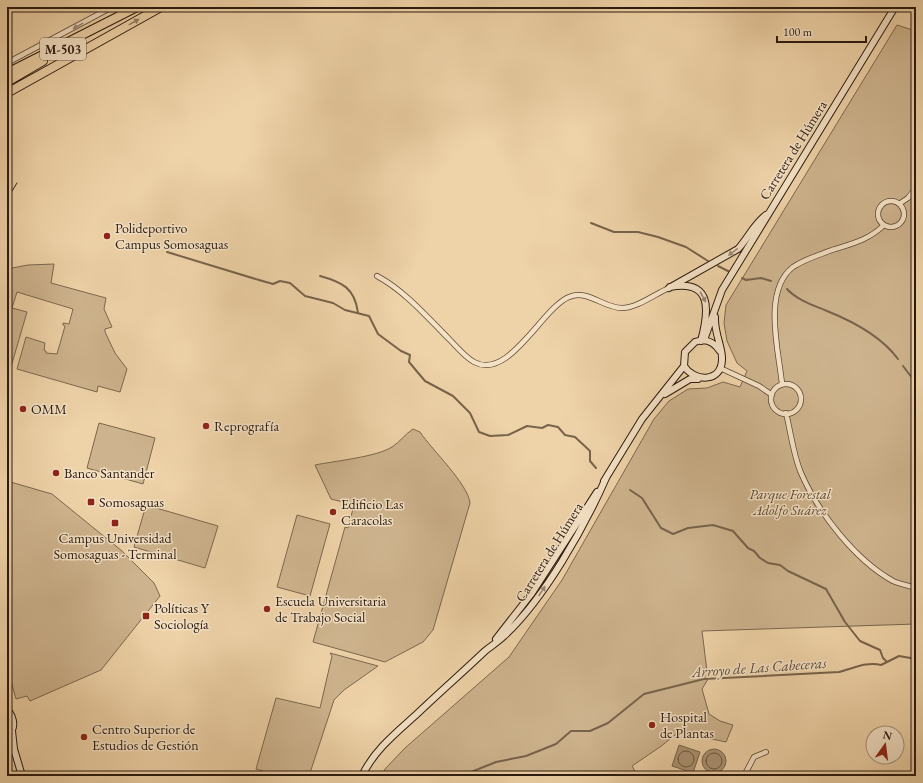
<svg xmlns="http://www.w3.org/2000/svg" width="923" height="783" font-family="'EB Garamond',serif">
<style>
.green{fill:#ceb48e;stroke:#7c674f}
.water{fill:#ac9474;stroke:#78634c}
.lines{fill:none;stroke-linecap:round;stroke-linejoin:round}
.shore{stroke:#6b5742;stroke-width:1}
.stream{stroke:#78634c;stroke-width:2}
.street-casing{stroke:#5b4836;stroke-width:6}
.secondary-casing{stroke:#2a1a10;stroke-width:8}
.highway-casing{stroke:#2a1a10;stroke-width:10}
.street{stroke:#f5e2c6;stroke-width:4.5}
.secondary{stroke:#f5e2c6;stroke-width:6}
.highway{stroke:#efd3a8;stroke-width:8}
.tram{stroke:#2a1a10;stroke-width:1}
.oneway{fill:#968064}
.oneway2{fill:#9a8874}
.poi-dot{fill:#8f2418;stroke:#f5e2c6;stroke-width:1.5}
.labels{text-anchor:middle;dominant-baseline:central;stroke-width:3;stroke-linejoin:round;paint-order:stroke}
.shield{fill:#f5e2c6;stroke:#675647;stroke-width:1}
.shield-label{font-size:13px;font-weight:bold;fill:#2a1a10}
.street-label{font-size:14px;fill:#2a1a10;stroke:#f5e2c6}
.poi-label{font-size:14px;fill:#2a1a10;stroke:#f5e2c6;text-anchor:start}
.park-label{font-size:14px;font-style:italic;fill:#5b4836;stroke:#f5e2c6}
.water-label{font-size:15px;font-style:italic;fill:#5e4b38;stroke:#f5e2c6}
</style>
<rect width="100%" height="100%" fill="#efd3a8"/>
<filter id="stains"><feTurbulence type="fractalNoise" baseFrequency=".005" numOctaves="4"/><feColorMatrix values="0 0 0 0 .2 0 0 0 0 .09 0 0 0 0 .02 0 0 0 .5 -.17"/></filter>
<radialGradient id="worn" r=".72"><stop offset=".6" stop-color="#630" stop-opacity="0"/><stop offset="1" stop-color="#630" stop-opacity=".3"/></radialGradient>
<path class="green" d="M897 25 916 31V624L702 631 708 679 702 689 709 714 720 721 733 725 726 742 679 732 660 747 632 766 638 776H381L385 769 405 748 509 657 562 580 654 419 669 401 688 389 707 388 723 382 740 387 747 371 737 363 727 341 724 323 726 305Z
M54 264 51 283 106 298 104 309 112 327 105 329V332L115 353 127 369 120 392 98 386 97 392 17 369 26 337 45 343 44 350 46 351V353L57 354 65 326 63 325V323L69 324 73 309 17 292 12 308 27 312 11 367 7 366V269L28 265Z
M99 423 155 438 143 484 87 468Z
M413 429 420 432C432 450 468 484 470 503L433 630 423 642 385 662 313 642 345 527 348 528 354 505 331 499 315 465C335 461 376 457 392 447 400 442 405 434 413 429Z
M7 481 52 494 122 551 154 583 160 596 101 670 30 701 27 696 16 699 7 666Z
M146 505 218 526 205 568 134 547Z
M297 515 330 524 310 596 277 587Z
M330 653 378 666 344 690 334 700 309 776H279L256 769 276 698 320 708 332 656Z"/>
<path class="water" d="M679 745 700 752 693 773 672 766Z
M702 761a12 12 0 1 1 24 0a12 12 0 1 1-24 0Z"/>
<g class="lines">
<path class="shore" d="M678 759a8 8 0 1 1 16 0a8 8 0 1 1-16 0Z
M706 761a8 8 0 1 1 16 0a8 8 0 1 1-16 0Z"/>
<path class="stream" d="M591 223 614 232H638L658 237 686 247 708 261
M167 252 259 280 273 284 280 281 290 283 305 296 333 303 345 310 369 316 378 334 401 351 410 355 409 362 425 381 453 396 470 413 479 432 490 436 508 435 527 426 542 428 548 425 558 427 565 435 575 437 590 451V461L596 468
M718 266 728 271
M320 276C342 282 355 288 358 313
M742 278 746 280 761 278 771 281
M787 289C797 300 813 305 827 311 852 321 882 337 898 359
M903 366 916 383
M630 490 642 498 661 528 673 534 688 528 713 525 733 531 748 548 754 551 760 558 768 563 780 565 788 571 826 589 845 622 860 641 880 650 883 658 887 662
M461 776 496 762 526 756 556 744 571 731H590L608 723 644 694 704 679 839 672C852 669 867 661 881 665L899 656 916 659"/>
<g class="street-casing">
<path id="street" d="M7 63 112 7
M878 214a13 13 0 1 1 26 0a13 13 0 1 1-26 0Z
M899 204 908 198 916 188
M377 276C405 291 427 317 450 340 457 347 465 357 474 362 509 381 542 308 569 297 588 289 603 308 622 308 637 308 655 294 669 288
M720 368 759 386 772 395
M782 384C779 352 762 291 793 267 805 259 819 255 832 250 851 244 869 240 884 225
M771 399a15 15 0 1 1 30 0a15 15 0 1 1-30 0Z
M786 413C791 433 793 454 801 473 818 512 855 560 893 581 900 584 909 586 916 588
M744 776 754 757 766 752"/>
</g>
<g class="secondary-casing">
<path id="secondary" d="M670 287C713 279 709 311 701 341
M669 288 738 249C748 238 754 224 766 215
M715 317C714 333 723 348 722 360 721 383 694 382 684 366L685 352 695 342C705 338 714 342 720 351
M704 340 722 290 895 7
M665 394 690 379H698
M604 481 642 419 684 366
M496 639 532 593 597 492
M7 709C15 719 16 728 7 738
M12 731 14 749 22 776
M362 776C374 750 397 732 418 713 440 692 463 672 485 651 491 646 498 642 504 636 544 599 584 528 606 478"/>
</g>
<g class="highway-casing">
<path id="highway" d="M7 73 137 7
M7 82 43 61
M7 93 161 7"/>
</g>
<use href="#street" class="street"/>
<use href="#secondary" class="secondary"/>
<use href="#highway" class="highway"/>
<path class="tram" d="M7 199 17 183"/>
</g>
<defs><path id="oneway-solid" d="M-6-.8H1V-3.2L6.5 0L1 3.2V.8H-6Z"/></defs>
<use class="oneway" href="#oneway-solid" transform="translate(134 22) rotate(-29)"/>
<g class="oneway2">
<use href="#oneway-solid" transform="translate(78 26) rotate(151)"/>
<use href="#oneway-solid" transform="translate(733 252) rotate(144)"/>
<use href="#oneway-solid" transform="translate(703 297) rotate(61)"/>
<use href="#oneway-solid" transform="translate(542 591) rotate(-56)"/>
</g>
<g class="poi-dot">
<circle cx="107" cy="236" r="4"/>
<circle cx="23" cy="409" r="4"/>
<circle cx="206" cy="426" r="4"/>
<circle cx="56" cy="473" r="4"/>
<rect x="87" y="498" width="8" height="8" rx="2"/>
<circle cx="333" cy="512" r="4"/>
<rect x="111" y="519" width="8" height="8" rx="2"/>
<circle cx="267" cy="609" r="4"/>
<rect x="142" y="612" width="8" height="8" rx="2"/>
<circle cx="652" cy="725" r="4"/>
<circle cx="84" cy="737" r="4"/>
</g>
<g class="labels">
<rect class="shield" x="40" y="38" width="46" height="22" rx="3"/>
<g class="shield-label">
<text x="63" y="49">M-503</text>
</g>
<g class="street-label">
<text transform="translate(793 150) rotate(-58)">Carretera de Húmera</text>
<text transform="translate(549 552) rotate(-58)">Carretera de Húmera</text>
</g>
<g class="poi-label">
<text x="115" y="228">Polideportivo<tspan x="115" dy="16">Campus Somosaguas</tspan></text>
<text x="31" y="409">OMM</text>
<text x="214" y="426">Reprografía</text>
<text x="64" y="473">Banco Santander</text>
<text x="99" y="502">Somosaguas</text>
<text x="341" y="504">Edificio Las<tspan x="341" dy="16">Caracolas</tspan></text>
<text x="115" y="538" text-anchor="middle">Campus Universidad<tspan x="115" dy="16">Somosaguas - Terminal</tspan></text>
<text x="275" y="601">Escuela Universitaria<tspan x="275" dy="16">de Trabajo Social</tspan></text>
<text x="154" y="608">Políticas Y<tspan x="154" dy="16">Sociología</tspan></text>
<text x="660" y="717">Hospital<tspan x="660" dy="16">de Plantas</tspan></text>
<text x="92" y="729">Centro Superior de<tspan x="92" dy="16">Estudios de Gestión</tspan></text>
</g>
<g class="park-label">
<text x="790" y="494">Parque Forestal<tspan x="790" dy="16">Adolfo Suárez</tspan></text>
</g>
<g class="water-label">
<text transform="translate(759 667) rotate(-4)">Arroyo de Las Cabeceras</text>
</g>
</g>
<rect width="923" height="783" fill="none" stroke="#efd3a8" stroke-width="24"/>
<rect x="8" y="8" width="907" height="767" fill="none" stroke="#2a1a10" stroke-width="2"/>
<rect x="12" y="12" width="899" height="759" fill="none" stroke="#2a1a10"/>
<g transform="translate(885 745) rotate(14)"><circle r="19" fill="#f5e2c6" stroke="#a4927d"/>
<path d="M0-3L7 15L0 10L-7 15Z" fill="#8f2418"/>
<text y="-6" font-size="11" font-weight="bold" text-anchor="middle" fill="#2a1a10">N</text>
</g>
<path d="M777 36v6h89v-6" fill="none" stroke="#2a1a10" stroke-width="2"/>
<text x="783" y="36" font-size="12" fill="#2a1a10" stroke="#f5e2c6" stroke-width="3" paint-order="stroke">100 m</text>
<rect width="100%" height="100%" filter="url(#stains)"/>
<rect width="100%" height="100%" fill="url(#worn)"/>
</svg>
